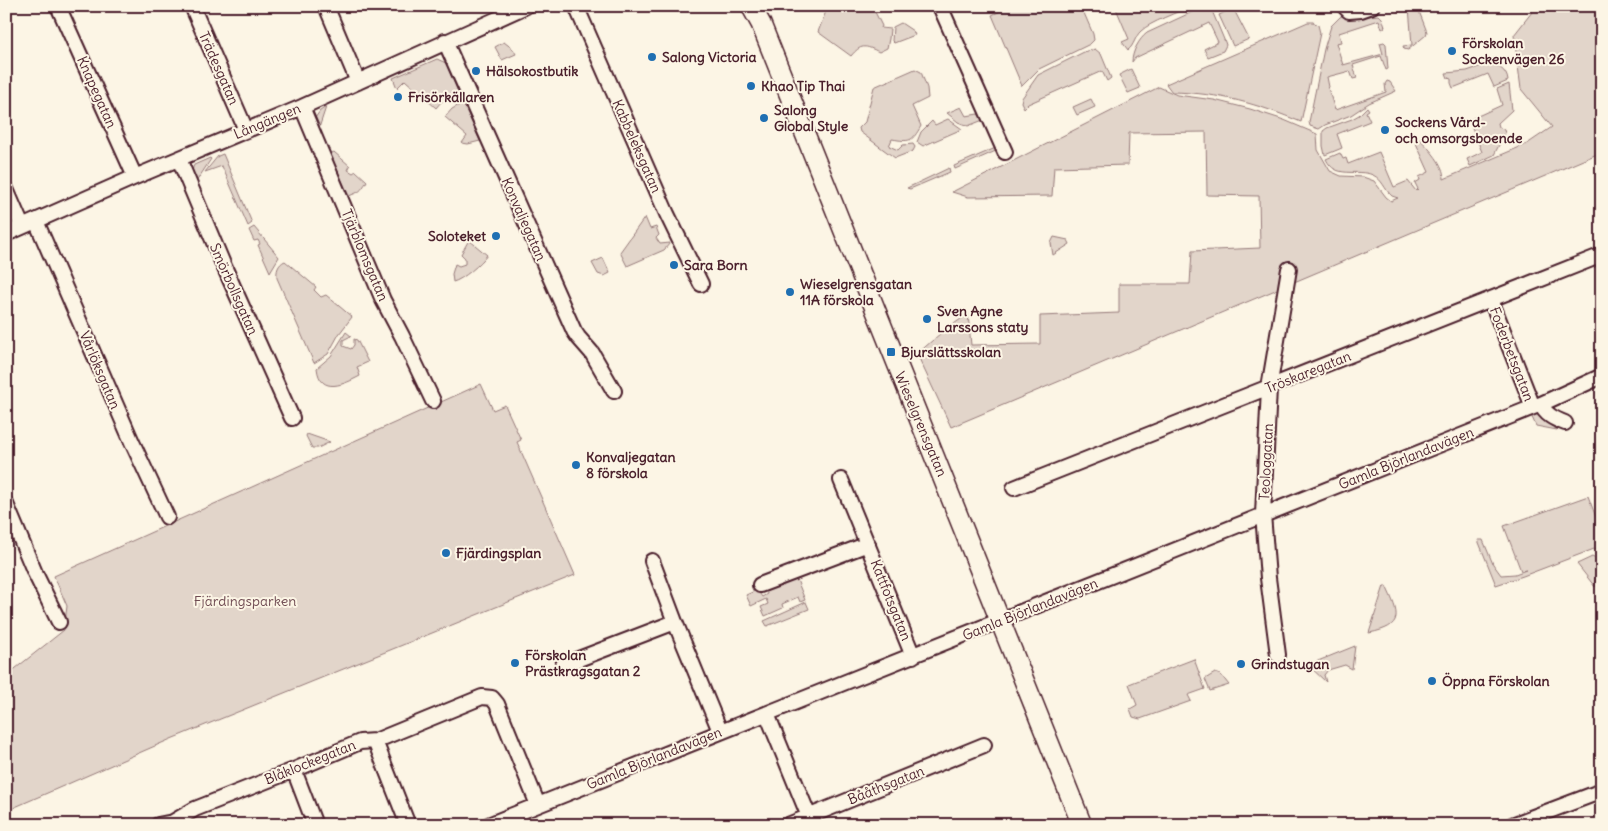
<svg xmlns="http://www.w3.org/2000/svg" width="1608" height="831" font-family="Delius,sans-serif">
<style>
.green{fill:#e2d5ca;stroke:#967a7a}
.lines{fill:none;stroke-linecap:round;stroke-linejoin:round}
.street-casing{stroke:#4a1f2b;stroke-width:18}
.secondary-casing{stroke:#4a1f2b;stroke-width:22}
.street{stroke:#fcf5e5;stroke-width:14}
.secondary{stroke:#fcf5e5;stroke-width:19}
.poi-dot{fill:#1f6fb2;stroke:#fcf5e5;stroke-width:2}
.labels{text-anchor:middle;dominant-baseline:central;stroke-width:4;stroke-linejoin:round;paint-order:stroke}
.poi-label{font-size:14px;font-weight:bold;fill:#4a1f2b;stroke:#fcf5e5;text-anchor:start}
.street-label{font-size:14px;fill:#4a1f2b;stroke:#fcf5e5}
.park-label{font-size:14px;fill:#704c53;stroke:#fcf5e5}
</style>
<rect width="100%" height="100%" fill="#fcf5e5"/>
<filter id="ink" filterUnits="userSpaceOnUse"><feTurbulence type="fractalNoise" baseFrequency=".02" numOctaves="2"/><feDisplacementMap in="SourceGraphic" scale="10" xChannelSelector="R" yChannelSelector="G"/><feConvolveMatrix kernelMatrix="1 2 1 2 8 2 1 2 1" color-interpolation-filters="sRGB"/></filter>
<g filter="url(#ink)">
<path class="green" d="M828 6H886L875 12 882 26 881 28 890 29 889 39 887 48 879 52C865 45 861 44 851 56L818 32Z
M1011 6H1081L1093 34 1094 40 1090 44 1039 69 1022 86 992 15Z
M1115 6H1191C1179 12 1150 22 1141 31 1135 36 1134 46 1128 50L1122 42 1129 39Z
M1205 6H1210L1225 42 1226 45 1223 51 1208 57 1204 49 1218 42 1209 23 1135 58 1132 62C1132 52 1139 39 1147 33Z
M1399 6H1417L1427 32 1426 35 1408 50 1404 49 1403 46 1412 45 1409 7Z
M1530 6H1602V152L951 427 917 354 941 333 968 314 971 345 1040 344V316L1119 313V284H1190L1192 251 1260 248 1259 196 1207 195 1206 132 1129 133 1128 165 1054 167 1052 196 968 197 952 192 1159 87 1177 95 1214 100 1250 109 1284 120 1317 134 1318 150 1330 171 1341 176 1363 177 1374 181 1386 197 1391 201 1398 198 1392 196C1384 189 1383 180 1373 175 1356 168 1336 180 1326 159L1340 153 1343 159 1346 158 1348 164 1379 152 1394 187 1408 181 1416 191 1418 189 1415 183 1420 180 1419 177 1429 172 1415 141 1420 139C1430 150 1444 164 1444 179L1527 144 1552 127 1521 89 1514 35 1532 12Z
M1233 8 1249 39 1233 46 1219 15Z
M1346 14 1358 17 1379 15 1382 18 1385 27 1382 29 1379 20 1339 33 1341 42 1336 43 1343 65 1383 54 1380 43 1384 42 1386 44 1388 69 1386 70 1381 56 1353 65 1357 78 1353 79 1350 71 1327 77 1329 87 1328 88 1335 110 1386 92 1385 84 1387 81 1390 82 1396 91 1369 103 1351 115 1325 125 1319 129 1310 126 1309 122 1324 49 1331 26 1340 17Z
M1308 22H1313L1318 25 1320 33 1301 122C1258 104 1220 93 1172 92L1166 84Z
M901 23 913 31 915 35 894 43 892 41 893 27Z
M504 42 513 49 516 54 502 60 495 47Z
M1095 49 1101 54 1111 78 1107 81 1102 71 1028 104 1024 108 1021 102 1022 98 1038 75 1084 52Z
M437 59 446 63 458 92 441 102 436 108 405 80 397 88 393 78Z
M1487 64C1498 65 1507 70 1508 81L1494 87 1488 74 1453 88 1451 83V79L1448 78 1446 73 1467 71Z
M915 69 921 72 927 88 928 98 912 106 921 126C912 142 910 142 892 139L889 146 898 150 903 145 913 144 915 147 913 151 895 158 860 132 859 128 865 122 874 87Z
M1131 69 1140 88 1128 93 1119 75Z
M1509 84 1512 110 1498 123 1499 127 1504 130 1505 133 1494 155 1470 166 1467 159 1482 152 1469 120 1502 105 1497 89Z
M1091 99 1095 107 1077 115 1073 107Z
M463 103 480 141 468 144 462 143 467 136 445 117 452 109Z
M326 107 319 128 315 118 320 111Z
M961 107 966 116 978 114 983 120 968 126 958 122 947 113Z
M1367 107 1369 110 1366 112 1370 121 1337 134 1342 148 1325 155 1323 146V131L1327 128 1352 119 1359 115Z
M948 119 962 129 923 146 917 142 921 132 932 121 935 125Z
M998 147V150L955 169 954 166Z
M334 152 350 166 348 170 353 173 356 171 367 181C360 192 361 191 349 196L330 154Z
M223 154 252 223 248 226 222 166 205 172 218 156Z
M210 158 211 159 196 182C192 175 191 172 194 165Z
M949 168 950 172 910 189 907 188Z
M645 217 650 229 656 227 659 235 656 238 660 244 670 243 664 250 627 266 620 252Z
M254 227 279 257 270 272 258 245 260 244 258 240 254 241 249 230Z
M1054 237 1068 240 1070 244 1053 255 1051 243Z
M469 240 487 255C482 263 462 280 453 282L452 274 455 264 459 266 465 264V258L461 254Z
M603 258 610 273 604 276 598 274 592 263Z
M285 261 316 287 314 290 321 297 326 295 352 317 339 334 328 354 314 363 277 278C276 271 278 264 285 261Z
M346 332 351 336 343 340V346L351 349 354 345V339L357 340 368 362 357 367 360 376C345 384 320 396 317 368L331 356Z
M481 384 493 410 505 405 521 440 517 442 575 575 171 739 6 811V676L64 630 67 606 54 576Z
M1536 413 1542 414 1558 425 1557 430 1536 426 1531 415Z
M307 434 330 442 318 448H312L306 436Z
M1588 496 1602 533V546L1523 576 1496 585 1478 540H1483L1493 564 1501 575 1515 574 1526 570 1521 571 1504 526Z
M1592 557 1596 559 1595 587 1577 564Z
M795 575 805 600 800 602 798 597 782 604 783 608 765 616 761 607 768 604 766 599 751 606 746 595 757 590 762 597 767 594 766 587Z
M1384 586H1386C1399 614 1405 626 1369 633Z
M806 602 809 609 767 626 764 621Z
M1355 646 1352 669 1345 665 1328 670 1324 675 1326 682 1308 665Z
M1194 659 1205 689 1188 695 1191 701 1140 719 1133 717 1130 709 1137 705 1129 684Z
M1215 673 1221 675 1229 685 1210 691 1205 679Z"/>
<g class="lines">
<g class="street-casing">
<path id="street" d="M58 6 135 177
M192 6 246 130
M326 6 358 82
M576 6 667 214 701 284
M940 6 1005 152
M1344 6 1349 11 1361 10 1372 6
M445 41 574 331 578 337 592 353 614 391
M302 107 383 300 402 336 433 401
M179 159 223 264 292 418
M6 189 22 226
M36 221 132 442 167 517
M6 234 135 177 302 107 526 6
M1491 300 1533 407
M1541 404C1545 415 1555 419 1565 423
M841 480 913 656
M1014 488 1602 255
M6 504 35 573 59 622
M652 561 675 622 720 731
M760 585 868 544
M1278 655 1268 578 1263 514 1269 388 1289 269
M563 665 675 622
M767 714 812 824
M375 741 408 825
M294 770 315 825
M158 825 173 822 195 809 294 770 360 742 375 741 482 697 492 698 497 704 538 805
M488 825 1541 404 1602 376
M788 825 984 745
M1512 825 1602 791"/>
</g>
<g class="secondary-casing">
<path id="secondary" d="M751 6 761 24 1082 825"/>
</g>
<use href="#street" class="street"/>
<use href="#secondary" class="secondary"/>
</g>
</g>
<g class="poi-dot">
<circle cx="1452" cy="51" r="5"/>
<circle cx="652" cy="57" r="5"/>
<circle cx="476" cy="71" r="5"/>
<circle cx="751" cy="86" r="5"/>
<circle cx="398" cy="97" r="5"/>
<circle cx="764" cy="118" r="5"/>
<circle cx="1385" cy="130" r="5"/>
<circle cx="496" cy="236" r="5"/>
<circle cx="674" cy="265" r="5"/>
<circle cx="790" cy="292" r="5"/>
<circle cx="927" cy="319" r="5"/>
<rect x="886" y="347" width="10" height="10" rx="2.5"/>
<circle cx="576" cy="465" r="5"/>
<circle cx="446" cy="553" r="5"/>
<circle cx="515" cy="663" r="5"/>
<circle cx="1241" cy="664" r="5"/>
<circle cx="1432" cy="681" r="5"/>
</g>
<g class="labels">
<g class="poi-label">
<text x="1462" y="43">Förskolan<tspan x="1462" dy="16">Sockenvägen 26</tspan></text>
<text x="662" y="57">Salong Victoria</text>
<text x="486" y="71">Hälsokostbutik</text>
<text x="761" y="86">Khao Tip Thai</text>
<text x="408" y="97">Frisörkällaren</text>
<text x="774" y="110">Salong<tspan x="774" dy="16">Global Style</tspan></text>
<text x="1395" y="122">Sockens Vård-<tspan x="1395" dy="16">och omsorgsboende</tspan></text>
<text x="486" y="236" text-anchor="end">Soloteket</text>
<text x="684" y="265">Sara Born</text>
<text x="800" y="284">Wieselgrensgatan<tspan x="800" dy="16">11A förskola</tspan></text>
<text x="937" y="311">Sven Agne<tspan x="937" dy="16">Larssons staty</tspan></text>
<text x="901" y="352">Bjurslättsskolan</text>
<text x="586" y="457">Konvaljegatan<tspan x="586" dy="16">8 förskola</tspan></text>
<text x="456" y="553">Fjärdingsplan</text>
<text x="525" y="655">Förskolan<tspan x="525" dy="16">Prästkragsgatan 2</tspan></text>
<text x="1251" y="664">Grindstugan</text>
<text x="1442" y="681">Öppna Förskolan</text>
</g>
<g class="street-label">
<text transform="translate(219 68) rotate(66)">Trädesgatan</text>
<text transform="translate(97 92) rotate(66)">Knapegatan</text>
<text transform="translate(267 121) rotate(-23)">Långängen</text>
<text transform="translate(637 146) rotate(66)">Kabbeleksgatan</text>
<text transform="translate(524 219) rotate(66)">Konvaljegatan</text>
<text transform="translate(365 255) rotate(67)">Tjärblomsgatan</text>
<text transform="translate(234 289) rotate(66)">Smörbollsgatan</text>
<text transform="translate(1512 354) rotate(69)">Foderbetsgatan</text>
<text transform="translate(100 370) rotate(67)">Vårlöksgatan</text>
<text transform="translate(1308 372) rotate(-22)">Tröskaregatan</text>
<text transform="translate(921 424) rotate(67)">Wieselgrensgatan</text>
<text transform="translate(1406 458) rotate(-22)">Gamla Björlandavägen</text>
<text transform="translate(1266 462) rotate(-87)">Teologgatan</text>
<text transform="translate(891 600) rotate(68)">Kattfotsgatan</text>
<text transform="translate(1030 609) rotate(-22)">Gamla Björlandavägen</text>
<text transform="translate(654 758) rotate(-22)">Gamla Björlandavägen</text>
<text transform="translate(310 762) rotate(-22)">Blåklockegatan</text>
<text transform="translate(886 785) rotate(-22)">Bååthsgatan</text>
</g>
<g class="park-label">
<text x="245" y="601">Fjärdingsparken</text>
</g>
</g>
<rect width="1608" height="831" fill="none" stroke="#fcf5e5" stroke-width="25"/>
<rect x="12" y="12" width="1583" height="806" fill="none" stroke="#4a1f2b" stroke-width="2" filter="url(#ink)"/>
</svg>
